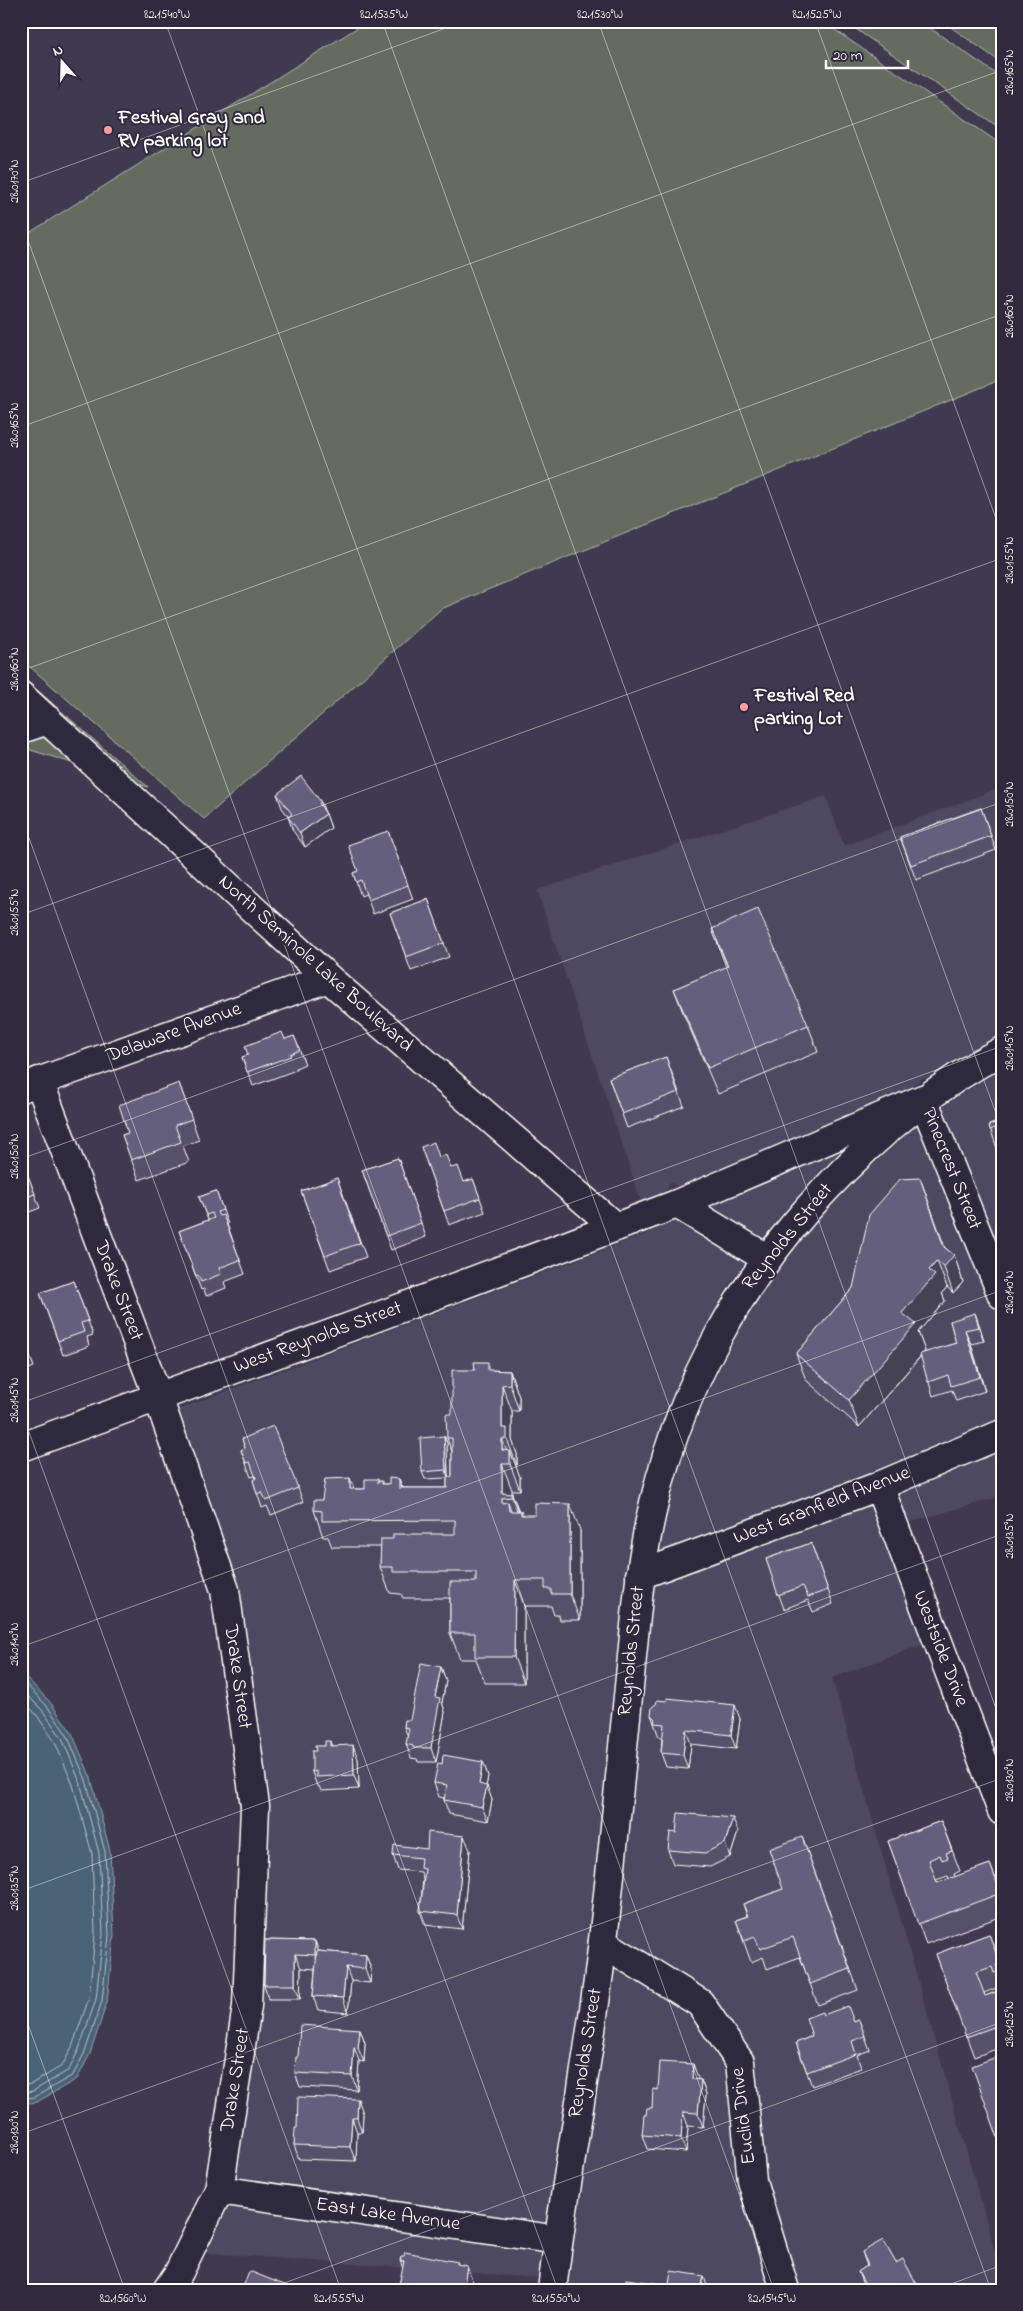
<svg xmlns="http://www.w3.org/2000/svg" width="1023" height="2311" font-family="'Indie Flower',sans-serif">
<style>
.built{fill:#4e4960}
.green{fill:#656c5f;stroke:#b2b6af}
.water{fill:#4c6377;stroke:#94a1ad}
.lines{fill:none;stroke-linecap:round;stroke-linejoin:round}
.shore{stroke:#b7c1c9;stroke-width:1}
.street-casing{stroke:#fff;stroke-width:31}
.secondary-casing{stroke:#fff;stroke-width:31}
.street{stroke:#2f2a3d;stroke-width:28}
.secondary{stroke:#2f2a3d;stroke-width:28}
.wall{fill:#55516b;stroke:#fff;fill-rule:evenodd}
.shaded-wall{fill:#454257;stroke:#fff}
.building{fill:#635e7c;stroke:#fff}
.ticks{fill:none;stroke:#fff;stroke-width:1;stroke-opacity:0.45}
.poi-dot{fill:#ff9aa2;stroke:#2f2a3d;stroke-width:2}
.labels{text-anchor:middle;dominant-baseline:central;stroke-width:4;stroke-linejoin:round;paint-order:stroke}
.poi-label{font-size:20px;font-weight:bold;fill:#fff;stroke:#2f2a3d;text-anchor:start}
.street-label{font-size:20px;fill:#fff;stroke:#2f2a3d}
.neatline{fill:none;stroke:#fff;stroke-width:2}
.ticks-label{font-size:12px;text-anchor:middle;fill:#fff}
</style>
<rect width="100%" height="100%" fill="#3f3a50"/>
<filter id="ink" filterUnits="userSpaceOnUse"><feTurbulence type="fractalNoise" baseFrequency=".02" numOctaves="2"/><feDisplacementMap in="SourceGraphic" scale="10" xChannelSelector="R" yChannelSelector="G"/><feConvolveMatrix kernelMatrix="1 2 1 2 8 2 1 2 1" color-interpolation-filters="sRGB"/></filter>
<g filter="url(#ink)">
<path class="built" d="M1002 787V1033L926 1078 924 1077 903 1092 904 1094 843 1147 795 1200 763 1238 670 1182 658 1209 745 1262 726 1289 690 1359 658 1434 640 1495 626 1572 589 1940 539 2278 196 2252 258 1950 250 1653 174 1411 651 1232 537 890 826 796 844 846Z
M1002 1069V1496L893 1527 948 1635 832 1678 1002 2276V2290H567L617 1946 654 1578 669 1505 685 1448 716 1375 751 1308 771 1278 773 1279 779 1267 815 1223 864 1172 932 1112Z"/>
<path class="green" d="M368 21H822L1002 145V379L441 609 204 819 21 659V238Z
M844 21H920L1002 78V127L1000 128Z
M942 21H1002V63Z
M21 676 148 787 21 747Z"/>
<path class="water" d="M21 1672 50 1702 72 1733 91 1778 110 1851 114 1935 107 2002 90 2054 77 2079 37 2102 21 2104Z"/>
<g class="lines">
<path class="shore" d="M21 1679 47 1706 67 1735 86 1780 105 1852 109 1935 102 2001 85 2052 73 2075 35 2097 21 2099
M21 1689 42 1710 62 1738 80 1782 99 1853 103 1934 96 1999 79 2049 69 2070 33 2091 21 2093
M21 1699 36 1714 55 1742 73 1785 92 1854 95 1934 89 1998 72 2047 62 2066 31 2084 21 2085"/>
<g class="street-casing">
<path id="street" d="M21 696 328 978 614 1226
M21 729 48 720
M39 1081 158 1397 225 1590 255 1806 247 2006 219 2190 179 2272 167 2290
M21 1088 328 978
M21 1447 366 1321 677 1204 923 1099 1002 1295
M879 1486 1002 1811
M640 1575 879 1486 1002 1434
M603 1943 700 2003 740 2062 752 2181 785 2290
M219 2190 558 2240"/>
</g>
<g class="secondary-casing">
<path id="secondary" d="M677 1204 766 1258
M552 2290C566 2173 590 2057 603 1940 613 1852 621 1765 630 1677 636 1618 640 1557 655 1499 683 1383 742 1279 823 1192 875 1136 933 1087 1002 1051"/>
</g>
<use href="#street" class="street"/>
<use href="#secondary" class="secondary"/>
</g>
<path class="wall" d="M277 794 321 802 324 810 326 814 331 828 305 847 293 831 288 817V816L282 808Z
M981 808 996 850 916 880 900 837Z
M388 831 413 899 373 914 366 894 361 896 353 873 358 871Z
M428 899 449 957 411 971 390 913Z
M712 929 808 1025 818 1052 718 1094 684 1015 674 989 727 967Z
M294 1036 305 1064 296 1068V1070L253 1086 242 1057Z
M666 1057 684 1106 627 1128 609 1078Z
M179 1083 199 1140 183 1146 189 1162 139 1180 122 1135 128 1133Z
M1002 1121V1149L998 1151 989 1125Z
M421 1147 439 1157 451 1168 464 1182 473 1179 485 1212 449 1225Z
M21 1157 40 1208 21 1215Z
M398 1158 426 1237 391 1250 362 1170Z
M337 1178 366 1257 330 1270 301 1191Z
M920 1178 945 1248 954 1255 963 1282 953 1293 947 1287 942 1293 945 1301 918 1332 925 1351 924 1353 956 1343 950 1321 980 1327 984 1341 971 1344 985 1391 956 1401 952 1390 933 1396 921 1356 859 1427 806 1380 796 1354 853 1288Z
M216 1191 228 1224H227L245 1274 224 1282 226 1288 206 1296 204 1289 201 1290 179 1231 208 1220 199 1197Z
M74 1281 93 1335 87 1337 89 1346 63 1355 40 1293Z
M21 1332 34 1367 22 1372 21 1369Z
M491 1370 510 1371 519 1397V1411H512V1440L517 1454V1465H515L520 1477V1490H512V1494L519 1511H521L523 1515 580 1530V1620H560L559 1615H554L551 1606H524V1683H485L476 1659H460L450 1633V1598H403L401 1594 390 1593 380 1567 381 1547H332L328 1537H323L314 1510 322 1500 354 1489H365L379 1481 383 1484H389L399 1479 403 1488H447V1478L425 1479 422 1472 444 1436 447 1443 448 1477H452V1452L447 1438 452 1414Z
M242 1439 298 1488 303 1502 271 1515 267 1506 262 1508 253 1480 256 1478 255 1476 251 1477 241 1450 245 1448Z
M811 1543 833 1604 813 1612 808 1600 784 1609 766 1559Z
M441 1667 446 1681 442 1702 445 1712 436 1762H418L417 1759 411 1758 406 1744 408 1737 404 1727 410 1720Z
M651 1715 740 1719 736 1749 691 1744 688 1769 666 1767 661 1753 662 1737H659Z
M330 1741 332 1746 358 1759 359 1789 321 1791 319 1786H317L312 1772 316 1751 325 1746Z
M483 1762 488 1776 486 1786 492 1800 488 1821 449 1814 444 1800V1798L439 1797 434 1783 442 1764Z
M941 1821 960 1871 954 1874 955 1877 990 1864 1002 1895V1916L926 1944 888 1841ZM948 1876 949 1879 937 1883 936 1880Z
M738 1832 730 1857 710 1867 673 1864 668 1850 676 1833Z
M802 1837 858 1990 818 2005 800 1957 767 1969 763 1957 751 1962 736 1920 747 1916 743 1904 783 1889Z
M470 1850 462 1929 425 1925 420 1911 423 1879 421 1872 398 1870 393 1855Z
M989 1934 1002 1969V2047L974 2057 936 1954ZM999 1987 1000 1990 985 1996 984 1993Z
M265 1940 315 1941 318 1951 366 1955 371 1969 370 1983 351 1981 348 2013 318 2010 313 1996 315 1969 301 1968 300 1999H269L264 1985Z
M823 2015 854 2022 859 2020 870 2050 857 2055 861 2068 812 2086 796 2043 812 2036Z
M360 2029 365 2043 364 2062 359 2061 357 2090 300 2087 295 2073 298 2057Z
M693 2064 698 2080H701L706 2094 703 2127 688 2126 686 2152 647 2149 642 2135 646 2115 652 2108 658 2090Z
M363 2113 362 2132H357L356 2161 299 2159 294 2145 297 2128Z
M862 2252 896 2263 920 2290H865L858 2272 867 2266Z
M400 2261 459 2265 472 2280 470 2290H401L399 2285 403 2268Z"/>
<path class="shaded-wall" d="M326 814 331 828 305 847 300 833Z
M920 1178 949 1260 954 1255 963 1282 953 1293 944 1267Z
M937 1261 947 1287 942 1293 945 1301 918 1332 925 1351 859 1427 849 1400 902 1313 929 1270Z
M975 1313 980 1327 984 1341 979 1327Z
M965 1330 971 1344 985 1391 980 1377Z
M510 1371 519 1397V1411L510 1384Z
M502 1385 512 1411V1440L517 1454V1465L507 1439 502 1428Z
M444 1436 447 1443 448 1477 446 1470Z
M502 1439 510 1460V1451L520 1477V1490L510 1464 502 1450Z
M502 1464 512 1490V1497L502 1493Z
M350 1478 360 1505 350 1489Z
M399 1479 409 1505 399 1488Z
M512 1494 522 1520V1524L512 1497Z
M508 1502 518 1529 509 1511Z
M570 1504 580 1530V1620L570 1594Z
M515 1580 524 1606V1683L514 1657Z
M441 1667 446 1681 442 1702 445 1712 436 1762 431 1748 435 1697Z
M735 1705 740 1719 736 1749 731 1735Z
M686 1730 691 1744 688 1769 683 1755Z
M353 1745 358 1759 359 1789 354 1775Z
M483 1762 488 1776 484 1798 479 1784Z
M487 1786 492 1800 488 1821 482 1807Z
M733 1818 738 1832 730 1857 725 1843Z
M464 1836 470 1850 462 1929 457 1915Z
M315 1941 320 1955V1969L315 1955Z
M295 1954 301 1968 300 1999 295 1985Z
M366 1955 371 1969 370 1983 365 1969Z
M346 1967 351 1981 348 2013 343 1998Z
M360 2029 365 2043 364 2062 358 2048Z
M354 2047 359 2061 357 2090 352 2076Z
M693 2064 698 2078 697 2093 692 2079Z
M701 2080 706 2094 703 2127 698 2113Z
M358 2099 363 2113 362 2132 357 2118Z
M683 2112 688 2126 686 2152 681 2138Z
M352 2118 357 2132 356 2161 350 2147Z
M467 2266 472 2280 470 2290H463Z
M704 2276 708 2290H701Z"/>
<path class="building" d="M301 776 321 802 319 803 326 814 300 833 288 817 292 814 277 794Z
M981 808 991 836 911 865 900 837Z
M388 831 408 885 368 900 361 880 356 882 353 873 358 871 348 845Z
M428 899 444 943 406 957 390 913Z
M758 909 808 1025 708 1068 674 989 728 966 712 929Z
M282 1032 285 1039 294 1036 300 1050 290 1054 291 1056 247 1072 242 1057 248 1055 245 1046Z
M666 1057 678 1092 622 1114 609 1078Z
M179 1083 192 1119 175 1125 181 1142 131 1160 122 1135 128 1133 119 1105Z
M1002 1121V1147L995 1128 990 1130 989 1125Z
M434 1142 439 1157 446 1155 451 1168 458 1166 464 1182 473 1179 480 1198 444 1211 421 1147Z
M21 1157 35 1194 21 1199Z
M398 1158 421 1223 386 1236 362 1170Z
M337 1178 360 1243 325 1256 301 1191Z
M920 1178 944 1247 954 1255 944 1267 937 1261 929 1270 935 1275 902 1313 916 1324 849 1400 796 1354 853 1288 869 1215 900 1179Z
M216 1191 223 1210 217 1212 219 1216 223 1215 240 1260 219 1268 221 1274 201 1282 198 1275 196 1276 179 1231 214 1218 212 1213 206 1215 199 1197Z
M74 1281 88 1321 81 1323 84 1332 58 1341 40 1293Z
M975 1313 979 1327 965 1330 980 1377 951 1386 948 1375 928 1382 920 1354 956 1343 950 1321Z
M21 1332 29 1353 21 1356Z
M474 1362H488V1370L510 1371V1384L502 1385V1428H507V1439H502V1450L510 1451V1464H502V1493L512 1494V1497L502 1498V1503L508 1502 509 1511H521V1515H535V1503L570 1504V1594H551V1589H545V1580H515L514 1657H475V1633H450V1582H476V1572H393V1567H380L381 1539H393V1534H455V1520L322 1521V1511L314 1510V1500H322L325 1479 350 1478V1489H365V1479H378V1483L379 1481H382V1484H389V1478L399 1479V1488H447V1477H452V1438H447L446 1414H452V1370H475Z
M273 1426 298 1488 266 1501 262 1492 257 1494 253 1480 256 1478 250 1462 246 1463 241 1450 245 1448 242 1439Z
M444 1436 446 1470 422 1472 420 1438Z
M811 1543 828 1590 808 1597 803 1586 778 1595 766 1559Z
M421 1663 441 1667 435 1697 440 1698 431 1748H413V1746L406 1744 409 1728 404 1727 405 1720H410Z
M667 1698 735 1705 731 1735 686 1730 683 1755 661 1753 664 1724 654 1723 655 1719 651 1715 652 1707 656 1704 657 1700 667 1701Z
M325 1741H330V1746L353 1745 354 1775 316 1777V1771L312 1772V1751H316L315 1746H325Z
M443 1755 483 1762 479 1784 487 1786 482 1807 444 1800 447 1785 434 1783 438 1763 442 1764Z
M678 1813 733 1818 725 1843 705 1853 668 1850 670 1832 676 1833Z
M941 1821 952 1851 946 1853 948 1858 942 1860 940 1855 929 1860 937 1883 990 1864 1001 1893 918 1924 888 1841Z
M428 1832 464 1836 457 1915 420 1911 425 1869 420 1868 421 1858 393 1855 394 1845 427 1849Z
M802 1837 850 1969 810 1984 793 1937 760 1949 755 1937 744 1941 736 1920 748 1916 743 1904 783 1889 769 1849Z
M989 1934 1000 1964 996 1965 999 1971 994 1973 992 1967 976 1972 985 1996 1002 1990V2024L966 2037 936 1954Z
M265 1940 315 1941V1955L295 1954V1985H264Z
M317 1951 366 1955 365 1969 346 1967 343 1998 313 1996Z
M848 2006 854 2022 859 2020 865 2036 852 2041 856 2054 807 2072 796 2043 812 2036 806 2018 822 2012 823 2015Z
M300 2025 360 2029 358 2048 354 2047 352 2076 295 2073 296 2057H298Z
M1002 2055V2149L972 2066Z
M660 2062 693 2064 692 2079 701 2080 698 2113 683 2112 681 2138 642 2135 644 2115H646L647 2108H652L653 2089 658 2090Z
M298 2097 358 2099 357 2118H352L350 2147 294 2145 295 2128H297Z
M883 2240 896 2263 903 2259 920 2290H868L858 2272 868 2265 862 2252Z
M405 2252 458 2262 457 2264 467 2266 463 2290H427L399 2285 404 2261H400L401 2256H404Z
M249 2271 297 2290H242Z
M671 2271 704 2276 701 2290H624L626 2279 669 2285Z"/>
</g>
<path class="ticks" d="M165 21 991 2290M382 21 1002 1725M598 21 1002 1130M815 21 1002 535M21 183 465 21M21 221 774 2290M21 427 1002 70M21 671 1002 314M21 816 558 2290M21 915 1002 558M21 1159 1002 802M21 1403 1002 1046M21 1410 341 2290M21 1647 1002 1290M21 1891 1002 1534M21 2005 125 2290M21 2134 1002 1778M265 2290 1002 2022M935 2290 1002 2265"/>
<g class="poi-dot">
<circle cx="108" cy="130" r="5"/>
<circle cx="744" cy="707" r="5"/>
</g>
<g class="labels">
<g class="poi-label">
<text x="118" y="118">Festival Gray and<tspan x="118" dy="23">RV parking lot</tspan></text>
<text x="754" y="696">Festival Red<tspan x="754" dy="23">parking Lot</tspan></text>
</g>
<g class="street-label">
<text transform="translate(315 964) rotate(42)">North Seminole Lake Boulevard</text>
<text transform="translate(174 1033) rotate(-20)">Delaware Avenue</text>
<text transform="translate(951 1169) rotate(68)">Pinecrest Street</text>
<text transform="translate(788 1237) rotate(-51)">Reynolds Street</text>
<text transform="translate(118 1291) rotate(69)">Drake Street</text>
<text transform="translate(318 1338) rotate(-20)">West Reynolds Street</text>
<text transform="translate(822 1506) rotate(-21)">West Granfield Avenue</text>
<text transform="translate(940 1649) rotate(69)">Westside Drive</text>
<text transform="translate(632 1651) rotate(-84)">Reynolds Street</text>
<text transform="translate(237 1677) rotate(82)">Drake Street</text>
<text transform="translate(586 2053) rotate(-81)">Reynolds Street</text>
<text transform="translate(236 2080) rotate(-81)">Drake Street</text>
<text transform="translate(744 2116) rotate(-97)">Euclid Drive</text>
<text transform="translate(388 2215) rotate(8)">East Lake Avenue</text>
</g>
</g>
<rect width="1023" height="2311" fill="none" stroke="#2f2a3d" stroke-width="55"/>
<g transform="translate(62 62) rotate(340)" stroke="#2f2a3d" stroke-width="4" paint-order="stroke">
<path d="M0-4L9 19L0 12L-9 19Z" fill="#ffffff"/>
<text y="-8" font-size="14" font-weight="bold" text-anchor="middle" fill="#ffffff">N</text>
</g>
<path d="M826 60v8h82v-8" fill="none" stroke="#ffffff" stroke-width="2.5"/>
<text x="833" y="60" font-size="15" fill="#ffffff" stroke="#2f2a3d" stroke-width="4" paint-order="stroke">20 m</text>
<rect x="28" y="28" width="968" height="2256" class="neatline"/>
<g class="ticks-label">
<text x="167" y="18">82.1540°W</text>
<text x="384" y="18">82.1535°W</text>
<text x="600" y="18">82.1530°W</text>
<text x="817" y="18">82.1525°W</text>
<text transform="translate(1009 72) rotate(-90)" y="4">28.0165°N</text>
<text transform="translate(14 181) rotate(-90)" y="4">28.0170°N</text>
<text transform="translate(1009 316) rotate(-90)" y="4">28.0160°N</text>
<text transform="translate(14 425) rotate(-90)" y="4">28.0165°N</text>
<text transform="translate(1009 560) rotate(-90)" y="4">28.0155°N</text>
<text transform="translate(14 669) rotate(-90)" y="4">28.0160°N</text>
<text transform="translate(1009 804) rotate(-90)" y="4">28.0150°N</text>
<text transform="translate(14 912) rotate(-90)" y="4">28.0155°N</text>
<text transform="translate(1009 1048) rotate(-90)" y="4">28.0145°N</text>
<text transform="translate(14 1156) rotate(-90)" y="4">28.0150°N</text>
<text transform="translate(1009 1292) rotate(-90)" y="4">28.0140°N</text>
<text transform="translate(14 1400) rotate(-90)" y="4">28.0145°N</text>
<text transform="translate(1009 1536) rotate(-90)" y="4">28.0135°N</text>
<text transform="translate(14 1644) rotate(-90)" y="4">28.0140°N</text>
<text transform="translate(1009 1780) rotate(-90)" y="4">28.0130°N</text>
<text transform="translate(14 1888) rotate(-90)" y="4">28.0135°N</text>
<text transform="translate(1009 2024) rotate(-90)" y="4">28.0125°N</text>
<text transform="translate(14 2132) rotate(-90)" y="4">28.0130°N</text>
<text x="123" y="2302">82.1560°W</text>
<text x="339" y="2302">82.1555°W</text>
<text x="556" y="2302">82.1550°W</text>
<text x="772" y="2302">82.1545°W</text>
</g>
</svg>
